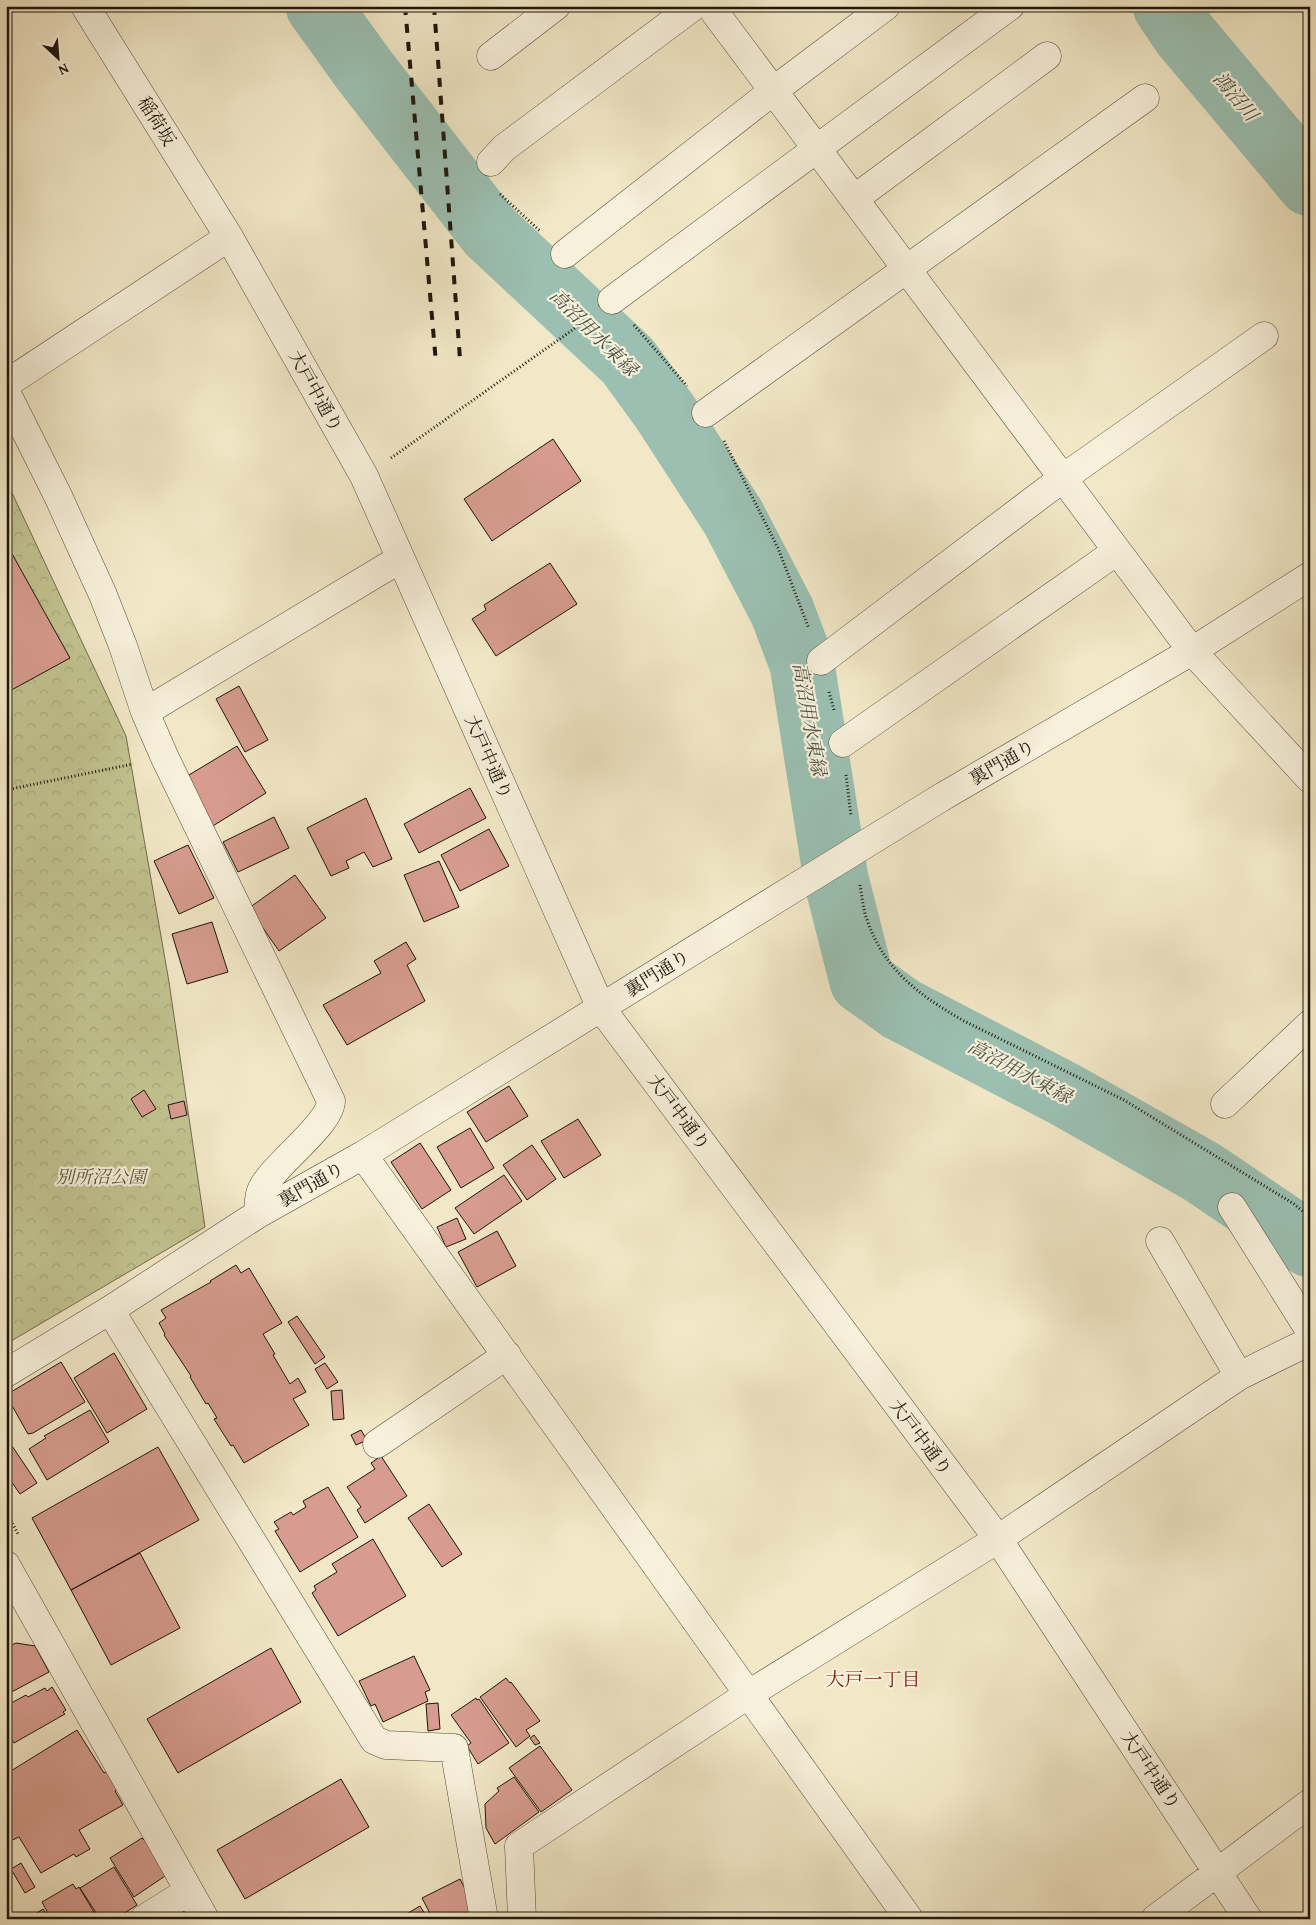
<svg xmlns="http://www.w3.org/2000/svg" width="1316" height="1925" font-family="'Gentium Book Plus','Noto Serif JP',serif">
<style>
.forest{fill:url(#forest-crowns);stroke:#706c4e}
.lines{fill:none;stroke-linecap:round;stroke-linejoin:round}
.river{stroke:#9bc0b2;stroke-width:65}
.building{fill:#d79c8f;stroke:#1d150b}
.minor-casing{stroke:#524a3a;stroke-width:29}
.path{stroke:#1d150b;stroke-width:3;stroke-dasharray:1 2.5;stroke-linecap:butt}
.minor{stroke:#f7f0db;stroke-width:28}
.rail{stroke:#1d150b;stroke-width:4;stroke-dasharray:9 9;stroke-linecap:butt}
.minor-bridge-casing{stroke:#524a3a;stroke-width:29;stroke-linecap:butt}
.minor-bridge{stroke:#f7f0db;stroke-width:28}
.labels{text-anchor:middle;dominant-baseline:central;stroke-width:4.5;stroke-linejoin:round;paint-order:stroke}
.street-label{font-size:18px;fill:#1d150b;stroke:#f7f0db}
.park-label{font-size:18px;font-style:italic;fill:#57523a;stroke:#f7f0db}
.water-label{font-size:19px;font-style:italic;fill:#495145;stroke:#f7f0db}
.neighbourhood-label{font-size:19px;fill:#7a1f14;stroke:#f7f0db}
</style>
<defs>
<pattern id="forest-crowns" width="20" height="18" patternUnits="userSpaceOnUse" patternTransform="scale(1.25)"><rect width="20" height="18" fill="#c2c491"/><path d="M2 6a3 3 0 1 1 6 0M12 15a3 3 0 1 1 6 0" fill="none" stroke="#a6a87c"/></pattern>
</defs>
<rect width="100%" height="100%" fill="#f2e8c7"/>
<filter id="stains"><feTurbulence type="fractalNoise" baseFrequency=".004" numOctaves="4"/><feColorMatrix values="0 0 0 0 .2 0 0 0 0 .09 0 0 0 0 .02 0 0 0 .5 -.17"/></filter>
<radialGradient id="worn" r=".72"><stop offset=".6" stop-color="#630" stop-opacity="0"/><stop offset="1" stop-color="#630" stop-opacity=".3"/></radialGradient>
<path class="forest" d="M6 480 126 736 169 982 205 1227 6 1344Z"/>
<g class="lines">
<path class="river" d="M318 6 364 70 490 232 628 361 665 412 733 517 782 611 802 664 836 879 862 981 901 1009 1066 1095 1202 1172 1310 1245
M1165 6 1184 34 1310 184"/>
</g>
<path class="building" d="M553 439 581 481 492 541 464 499Z
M6 543 70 658 6 693Z
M550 563 577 604 496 656 472 619 486 610 484 605Z
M239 686 268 740 245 752 216 699Z
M237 746 266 793 208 829 179 781Z
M470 788 486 818 419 853 404 824Z
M366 798 392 859 373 867 364 852 346 861 349 868 331 876 307 828Z
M274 817 289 848 238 872 223 842Z
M489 829 509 866 460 891 441 855Z
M188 845 214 898 179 914 154 861Z
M439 861 459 907 424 922 404 875Z
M295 875 326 918 279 951 249 908Z
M212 922 228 972 187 984 172 934Z
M406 942 416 959 407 965 425 1001 347 1045 323 1005 381 973 374 961Z
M509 1086 528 1116 486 1142 467 1112Z
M144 1090 156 1109 142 1117 131 1099Z
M184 1101 187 1115 171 1119 168 1105Z
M578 1119 601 1155 564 1178 541 1141Z
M470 1128 494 1168 461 1188 437 1147Z
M420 1143 451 1190 422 1209 391 1162Z
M532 1145 556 1179 527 1200 503 1165Z
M504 1175 522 1201 474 1234 455 1208Z
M457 1218 466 1239 446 1247 437 1227Z
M497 1231 516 1266 477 1287 458 1252Z
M236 1265 241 1273 249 1268 282 1323 263 1334 275 1354 273 1355 290 1384 298 1378 306 1392 293 1399 309 1425 244 1463 233 1445 231 1446 214 1419 217 1418 208 1403 206 1404 190 1377 191 1376 164 1335 165 1334 159 1323 166 1318 161 1310 211 1282 210 1281Z
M297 1316 325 1357 315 1364 288 1322Z
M114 1353 147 1409 107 1433 74 1378Z
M61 1362 85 1402 33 1433 28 1434 6 1395Z
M325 1363 338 1382 327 1389 315 1369Z
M342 1390 344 1419 333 1420 331 1391Z
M90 1410 109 1442 47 1480 29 1449 46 1438 44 1436Z
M361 1430 367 1440 356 1445 351 1435Z
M6 1437 37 1483 20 1494 6 1474Z
M158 1447 199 1520 71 1590 32 1518Z
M381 1456 407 1496 365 1523 357 1510 361 1507 347 1487 375 1469 371 1463Z
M328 1487 358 1537 300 1572 275 1531 279 1529 274 1522 291 1512 293 1515 306 1507 303 1501Z
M429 1504 462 1554 442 1567 408 1518Z
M373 1539 406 1596 338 1636 312 1593 316 1590 314 1586 337 1572 332 1564Z
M140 1553 180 1628 111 1665 71 1590Z
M16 1643 35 1646 49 1672 6 1695V1648Z
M271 1648 301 1702 178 1773 147 1719Z
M414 1656 430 1690 425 1692 428 1701 383 1722 375 1704 371 1706 359 1681Z
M506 1678 510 1683 511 1682 540 1721 526 1730 530 1736 516 1747 480 1697Z
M52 1687 66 1710 63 1712 65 1714 14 1743 6 1730V1706L26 1695 28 1697 45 1688 47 1691Z
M476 1698 477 1700 479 1699 509 1743 478 1764 467 1746 471 1743 451 1715Z
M438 1703 440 1729 428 1731 426 1704Z
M77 1730 104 1773 108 1771 118 1790 115 1791 123 1805 79 1830 90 1849 76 1857 74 1854 41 1873 19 1837 6 1843V1774Z
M534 1735 540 1743 535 1745 530 1738Z
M6 1737 11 1745 6 1748Z
M540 1746 572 1790 541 1812 509 1768Z
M514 1777 539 1812 495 1844 486 1828 485 1804 499 1791 497 1788Z
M341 1779 369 1827 245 1899 217 1850Z
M142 1838 144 1840 147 1838 168 1874 134 1897 110 1858Z
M21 1863 35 1887 25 1893 11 1869Z
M114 1867 137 1905 115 1919H100L80 1888Z
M460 1879 474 1906 472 1919H446L444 1915 433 1919 422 1898Z
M73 1884 76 1889 79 1887 98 1919H51L42 1902Z
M420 1906 428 1919H398Z
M43 1909 49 1919H27Z"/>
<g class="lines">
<g class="minor-casing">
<path id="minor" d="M85 6 229 237 364 476 601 1008 998 1539 1248 1919
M710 6 1192 651 1310 779
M491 56 556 6
M491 162 504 148 694 6
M854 199 1047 56
M565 254 773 91 886 6
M612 300 1010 6
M6 384 229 237
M6 392 58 496 103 595 123 646 145 712 165 758 331 1101C330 1126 271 1166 261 1191 258 1197 259 1207 258 1214
M706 413 1145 98
M821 661 1063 478 1264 336
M145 712 400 559
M843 743 1117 551
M942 797 1192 651 1310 576
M1225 1104 1310 1024
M363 1155 909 1919
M1232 1207 1310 1331
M1160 1241 1239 1376
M110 1310 374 1740 386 1745 454 1748 484 1919
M6 1373 110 1310 258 1214 363 1155 799 885
M377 1444 507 1355
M6 1565 205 1919
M144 1919 189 1891
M522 1919 519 1846 749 1694 998 1539 1239 1376 1310 1341
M1155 1919 1310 1803"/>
</g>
<path class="path" d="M500 194 541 232
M634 325 687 386
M724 441 778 548 809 629
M391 458 588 319
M829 692 834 710
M846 775 851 816
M6 790 133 764
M860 885C862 896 863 909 867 920 885 971 919 995 964 1021L1124 1100 1294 1204 1310 1217
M6 1511 18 1534"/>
<use href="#minor" class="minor"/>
<path class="rail" d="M405 6 436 363
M434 6 460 359"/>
<g class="minor-bridge-casing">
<path id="minor-bridge" d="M799 885 942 797"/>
</g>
<use href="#minor-bridge" class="minor-bridge"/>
</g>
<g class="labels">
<g class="street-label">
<text transform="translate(157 121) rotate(58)">稲荷坂</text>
<text transform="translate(316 391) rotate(61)">大戸中通り</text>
<text transform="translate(489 757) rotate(66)">大戸中通り</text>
<text transform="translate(1002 762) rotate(-30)">裏門通り</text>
<text transform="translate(657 973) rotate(-32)">裏門通り</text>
<text transform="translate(679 1112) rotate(53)">大戸中通り</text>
<text transform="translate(311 1184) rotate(-30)">裏門通り</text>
<text transform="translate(921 1437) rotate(53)">大戸中通り</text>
<text transform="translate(1151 1770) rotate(56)">大戸中通り</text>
</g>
<g class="park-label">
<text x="101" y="1176">別所沼公園</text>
</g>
<g class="water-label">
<text transform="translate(1236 96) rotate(50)">鴻沼川</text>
<text transform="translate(594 332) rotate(45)">高沼用水東縁</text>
<text transform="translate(810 719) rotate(80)">高沼用水東縁</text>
<text transform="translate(1020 1071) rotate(28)">高沼用水東縁</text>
</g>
<g class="neighbourhood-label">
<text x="873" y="1679">大戸一丁目</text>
</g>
</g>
<rect width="1316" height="1925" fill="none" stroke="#f2e8c7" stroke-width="25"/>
<rect x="8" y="8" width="1301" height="1910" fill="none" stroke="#1d150b" stroke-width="2.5"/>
<rect x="12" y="12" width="1291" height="1900" fill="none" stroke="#1d150b"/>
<g transform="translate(58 58) rotate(154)" stroke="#f7f0db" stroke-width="4" paint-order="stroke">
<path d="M0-4L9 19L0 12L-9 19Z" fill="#1d150b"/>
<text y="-8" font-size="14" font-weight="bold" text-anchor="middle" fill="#1d150b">N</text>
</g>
<rect width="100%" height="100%" filter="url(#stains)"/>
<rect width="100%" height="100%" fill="url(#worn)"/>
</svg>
